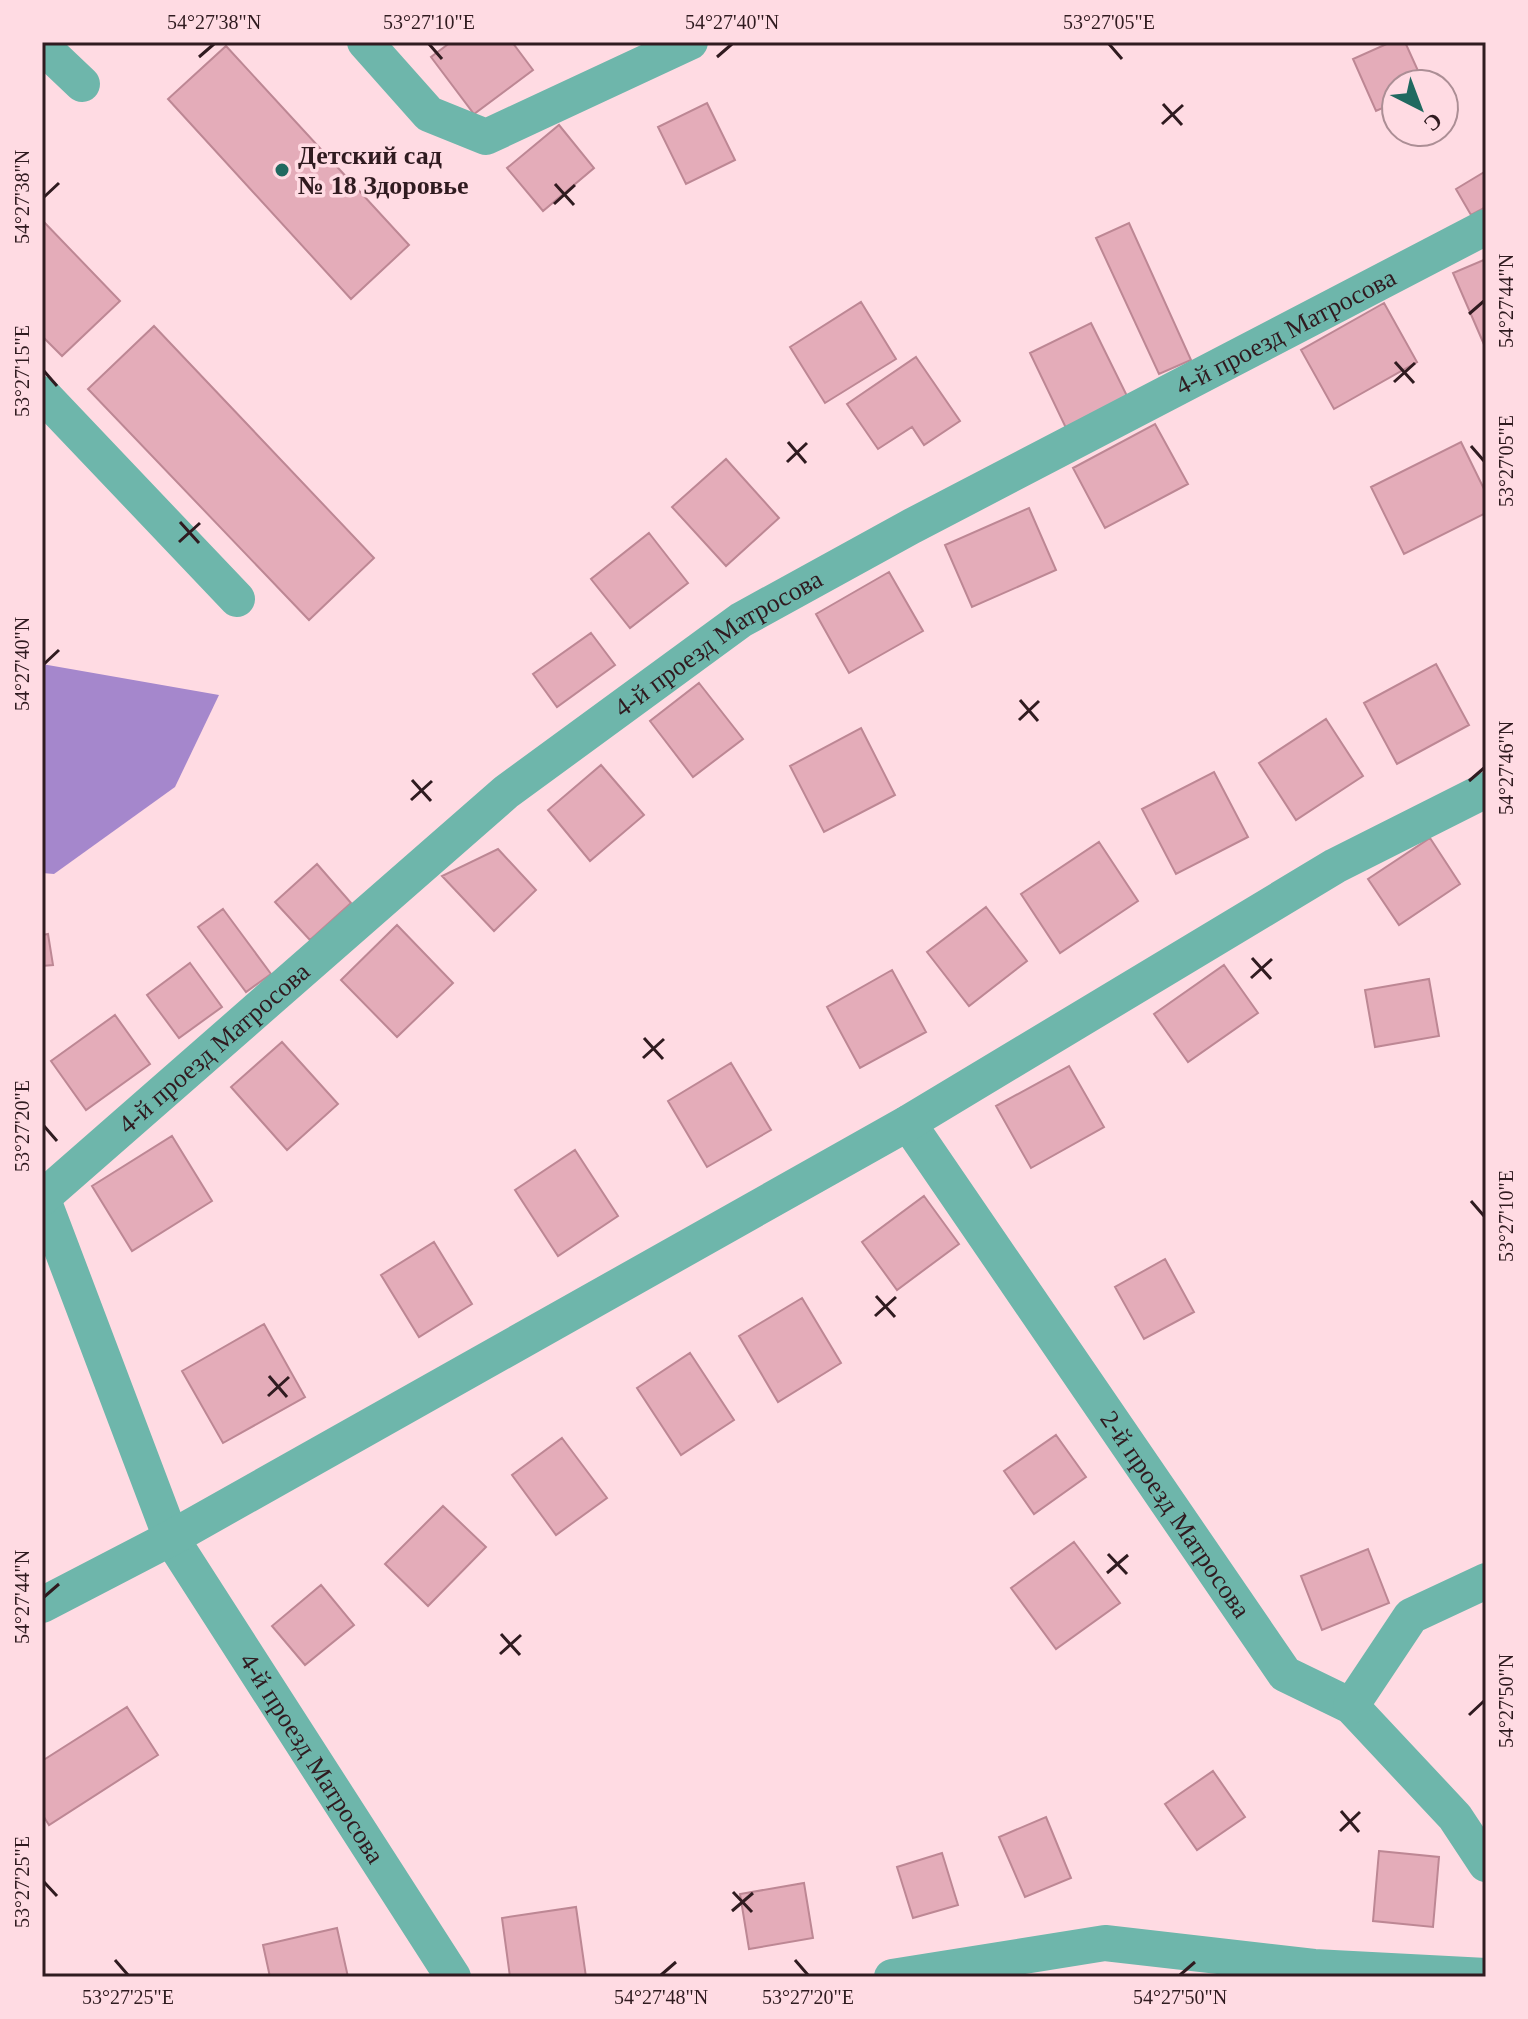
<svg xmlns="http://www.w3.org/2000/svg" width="1528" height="2019" font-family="Georgia,serif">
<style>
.water{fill:#a587cc}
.building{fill:#e4acb9;stroke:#bd8794;stroke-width:2}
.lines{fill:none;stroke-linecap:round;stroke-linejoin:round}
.minor{stroke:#6eb6ab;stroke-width:36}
.ticks{fill:none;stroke:#301b20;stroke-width:3}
.poi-dot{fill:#206960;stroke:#ffdbe3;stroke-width:3}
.labels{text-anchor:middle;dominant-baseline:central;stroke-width:7;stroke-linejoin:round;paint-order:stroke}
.poi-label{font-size:26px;font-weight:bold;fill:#301b20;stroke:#ffdbe3;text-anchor:start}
.street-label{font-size:26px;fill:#301b20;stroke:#ffdbe3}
.neatline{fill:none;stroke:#301b20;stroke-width:3}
.ticks-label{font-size:20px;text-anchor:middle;fill:#301b20}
</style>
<rect width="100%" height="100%" fill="#ffdbe3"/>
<path class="water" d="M42 664 219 695 175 787 54 874 42 873Z"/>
<path class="building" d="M451 42H512L533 70 474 114 431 57Z
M1391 42H1405L1424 84H1396V102L1376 111 1353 59Z
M226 46 409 245 351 299 168 99Z
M707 103 735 160 686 184 658 127Z
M559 125 594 168 543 211 507 168Z
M1486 171V207L1471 215 1456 189Z
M42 220 120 301 62 356 42 336Z
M1129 223 1191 360 1159 374 1096 238Z
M1486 259V349L1453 273Z
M861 302 896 359 825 403 790 347Z
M1384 303 1417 362 1334 409 1301 350Z
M1091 323 1128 398 1066 428 1030 353Z
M154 326 374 558 309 620 88 389Z
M916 357 960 421 924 445 912 427 878 449 847 404Z
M1155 424 1188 484 1105 528 1073 468Z
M1461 442 1486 493V513L1404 554 1371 487Z
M726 459 779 518 726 566 672 507Z
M1029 508 1056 570 972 607 945 545Z
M649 533 688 583 630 628 591 579Z
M889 572 923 631 849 673 816 614Z
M591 633 615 665 557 707 533 674Z
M1436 664 1469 725 1397 764 1364 703Z
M699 683 743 739 693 777 650 721Z
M1326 719 1363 776 1296 820 1259 763Z
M861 728 895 795 824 832 790 766Z
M601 765 644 815 590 861 548 810Z
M1214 772 1248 837 1176 874 1142 809Z
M1430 838 1460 884 1399 925 1368 879Z
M1099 842 1138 901 1060 953 1021 894Z
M498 849 536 890 494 931 442 876Z
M317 864 351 903 310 940 275 902Z
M986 907 1027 961 969 1006 927 952Z
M223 909 271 974 246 992 198 927Z
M397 925 453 983 397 1037 341 980Z
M48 934 53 965 42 966V935Z
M190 963 222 1007 179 1038 147 995Z
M1224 965 1258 1013 1188 1062 1154 1014Z
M892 970 926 1032 860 1068 827 1007Z
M1429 979 1439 1036 1375 1047 1365 990Z
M115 1015 150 1064 86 1110 51 1061Z
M282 1042 338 1104 287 1150 231 1087Z
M731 1063 771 1130 707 1167 668 1101Z
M1069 1066 1104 1127 1031 1168 996 1106Z
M172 1136 212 1201 132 1251 92 1186Z
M575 1150 618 1216 558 1256 515 1190Z
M924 1196 959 1244 897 1290 862 1242Z
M434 1242 472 1304 419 1337 381 1275Z
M1165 1259 1194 1312 1144 1339 1115 1287Z
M802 1298 841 1363 778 1402 739 1336Z
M264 1324 305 1397 223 1443 182 1371Z
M690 1353 734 1420 681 1455 637 1388Z
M1056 1435 1086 1477 1034 1514 1004 1471Z
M562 1438 607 1498 556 1535 512 1475Z
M443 1506 486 1547 428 1606 385 1564Z
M1074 1542 1120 1603 1056 1649 1011 1588Z
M1368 1549 1389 1603 1322 1630 1301 1576Z
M321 1585 354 1625 305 1665 272 1626Z
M127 1707 158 1755 49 1825 42 1814V1761Z
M1213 1771 1245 1817 1197 1850 1165 1804Z
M1046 1817 1071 1878 1025 1897 999 1837Z
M1379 1851 1439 1857 1433 1927 1373 1921Z
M942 1853 958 1905 913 1918 897 1867Z
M804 1883 813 1938 749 1949 740 1894Z
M576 1907 586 1977H510L502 1918Z
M337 1928 348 1977H270L263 1945Z"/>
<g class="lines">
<g class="minor">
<path d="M365 42 429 114 486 137 690 42"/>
<path d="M42 46 82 84"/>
<path d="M42 394 237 599"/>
<path id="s1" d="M908 1123 1285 1674 1351 1706 1455 1817 1486 1864"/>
<path id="s2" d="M42 1197 171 1538 453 1977"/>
<path id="s3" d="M42 1198 506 792 741 620 912 526 1486 227"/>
<path d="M42 1605 171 1538 908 1123 1335 866 1486 790"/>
<path d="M1351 1706 1411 1616 1486 1581"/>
<path d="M892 1977 1105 1943 1314 1967 1486 1976"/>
</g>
</g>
<path class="ticks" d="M429 44 442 59M1109 44 1122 59M199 57 214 44M717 57 732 44M1163 104 1182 125M1162 124 1183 105M555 184 574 205M44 197 59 183M554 204 575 185M1469 314 1484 301M1395 362 1414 383M44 371 57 386M1394 382 1415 363M788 442 806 463M1471 446 1484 461M787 462 807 443M180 522 199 543M179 542 200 523M44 664 59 650M1020 700 1038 721M1019 720 1039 701M412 780 431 801M1469 781 1484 768M411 800 432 781M1252 958 1271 979M1251 978 1272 959M644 1038 663 1059M643 1058 664 1039M44 1126 57 1141M1471 1201 1484 1216M876 1296 895 1317M875 1316 896 1297M269 1376 287 1397M268 1396 289 1377M1108 1554 1127 1574M1107 1573 1128 1555M44 1597 59 1584M501 1634 520 1655M500 1654 521 1635M1469 1715 1484 1701M1341 1811 1359 1832M1340 1831 1360 1812M44 1882 57 1896M733 1892 752 1912M732 1911 753 1893M115 1960 128 1975M795 1960 808 1975M661 1975 676 1962M1180 1975 1195 1962"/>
<circle class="poi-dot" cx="282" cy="170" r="8"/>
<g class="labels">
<g class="poi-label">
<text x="298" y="155">Детский сад<tspan x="298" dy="30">№ 18 Здоровье</tspan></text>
</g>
<g class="street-label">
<text stroke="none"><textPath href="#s3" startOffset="1524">4-й проезд Матросова</textPath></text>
<text stroke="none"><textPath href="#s3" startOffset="876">4-й проезд Матросова</textPath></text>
<text stroke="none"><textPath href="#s3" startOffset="228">4-й проезд Матросова</textPath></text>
<text stroke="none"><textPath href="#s1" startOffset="474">2-й проезд Матросова</textPath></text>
<text stroke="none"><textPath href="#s2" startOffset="626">4-й проезд Матросова</textPath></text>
</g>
</g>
<rect width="1528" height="2019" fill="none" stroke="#ffdbe3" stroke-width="88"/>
<g transform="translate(1420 108) rotate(138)"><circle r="38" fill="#ffdbe3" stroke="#ac8e95" stroke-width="2"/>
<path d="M0-6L14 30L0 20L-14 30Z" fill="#206960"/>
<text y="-12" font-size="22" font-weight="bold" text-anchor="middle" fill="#301b20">С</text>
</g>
<rect x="44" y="44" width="1440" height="1931" class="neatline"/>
<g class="ticks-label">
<text x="214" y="29">54°27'38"N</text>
<text x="429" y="29">53°27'10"E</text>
<text x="732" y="29">54°27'40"N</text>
<text x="1109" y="29">53°27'05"E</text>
<text transform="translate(22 197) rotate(-90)" y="7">54°27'38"N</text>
<text transform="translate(1506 301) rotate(-90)" y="7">54°27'44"N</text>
<text transform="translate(22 371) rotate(-90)" y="7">53°27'15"E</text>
<text transform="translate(1506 461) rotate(-90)" y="7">53°27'05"E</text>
<text transform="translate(22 664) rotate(-90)" y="7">54°27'40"N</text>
<text transform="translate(1506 768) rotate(-90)" y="7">54°27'46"N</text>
<text transform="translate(22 1126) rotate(-90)" y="7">53°27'20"E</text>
<text transform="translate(1506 1216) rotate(-90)" y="7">53°27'10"E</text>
<text transform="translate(22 1597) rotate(-90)" y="7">54°27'44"N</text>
<text transform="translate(1506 1701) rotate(-90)" y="7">54°27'50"N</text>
<text transform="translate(22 1882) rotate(-90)" y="7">53°27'25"E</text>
<text x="128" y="2004">53°27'25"E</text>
<text x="661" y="2004">54°27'48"N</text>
<text x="808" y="2004">53°27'20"E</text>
<text x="1180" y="2004">54°27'50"N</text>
</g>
</svg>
